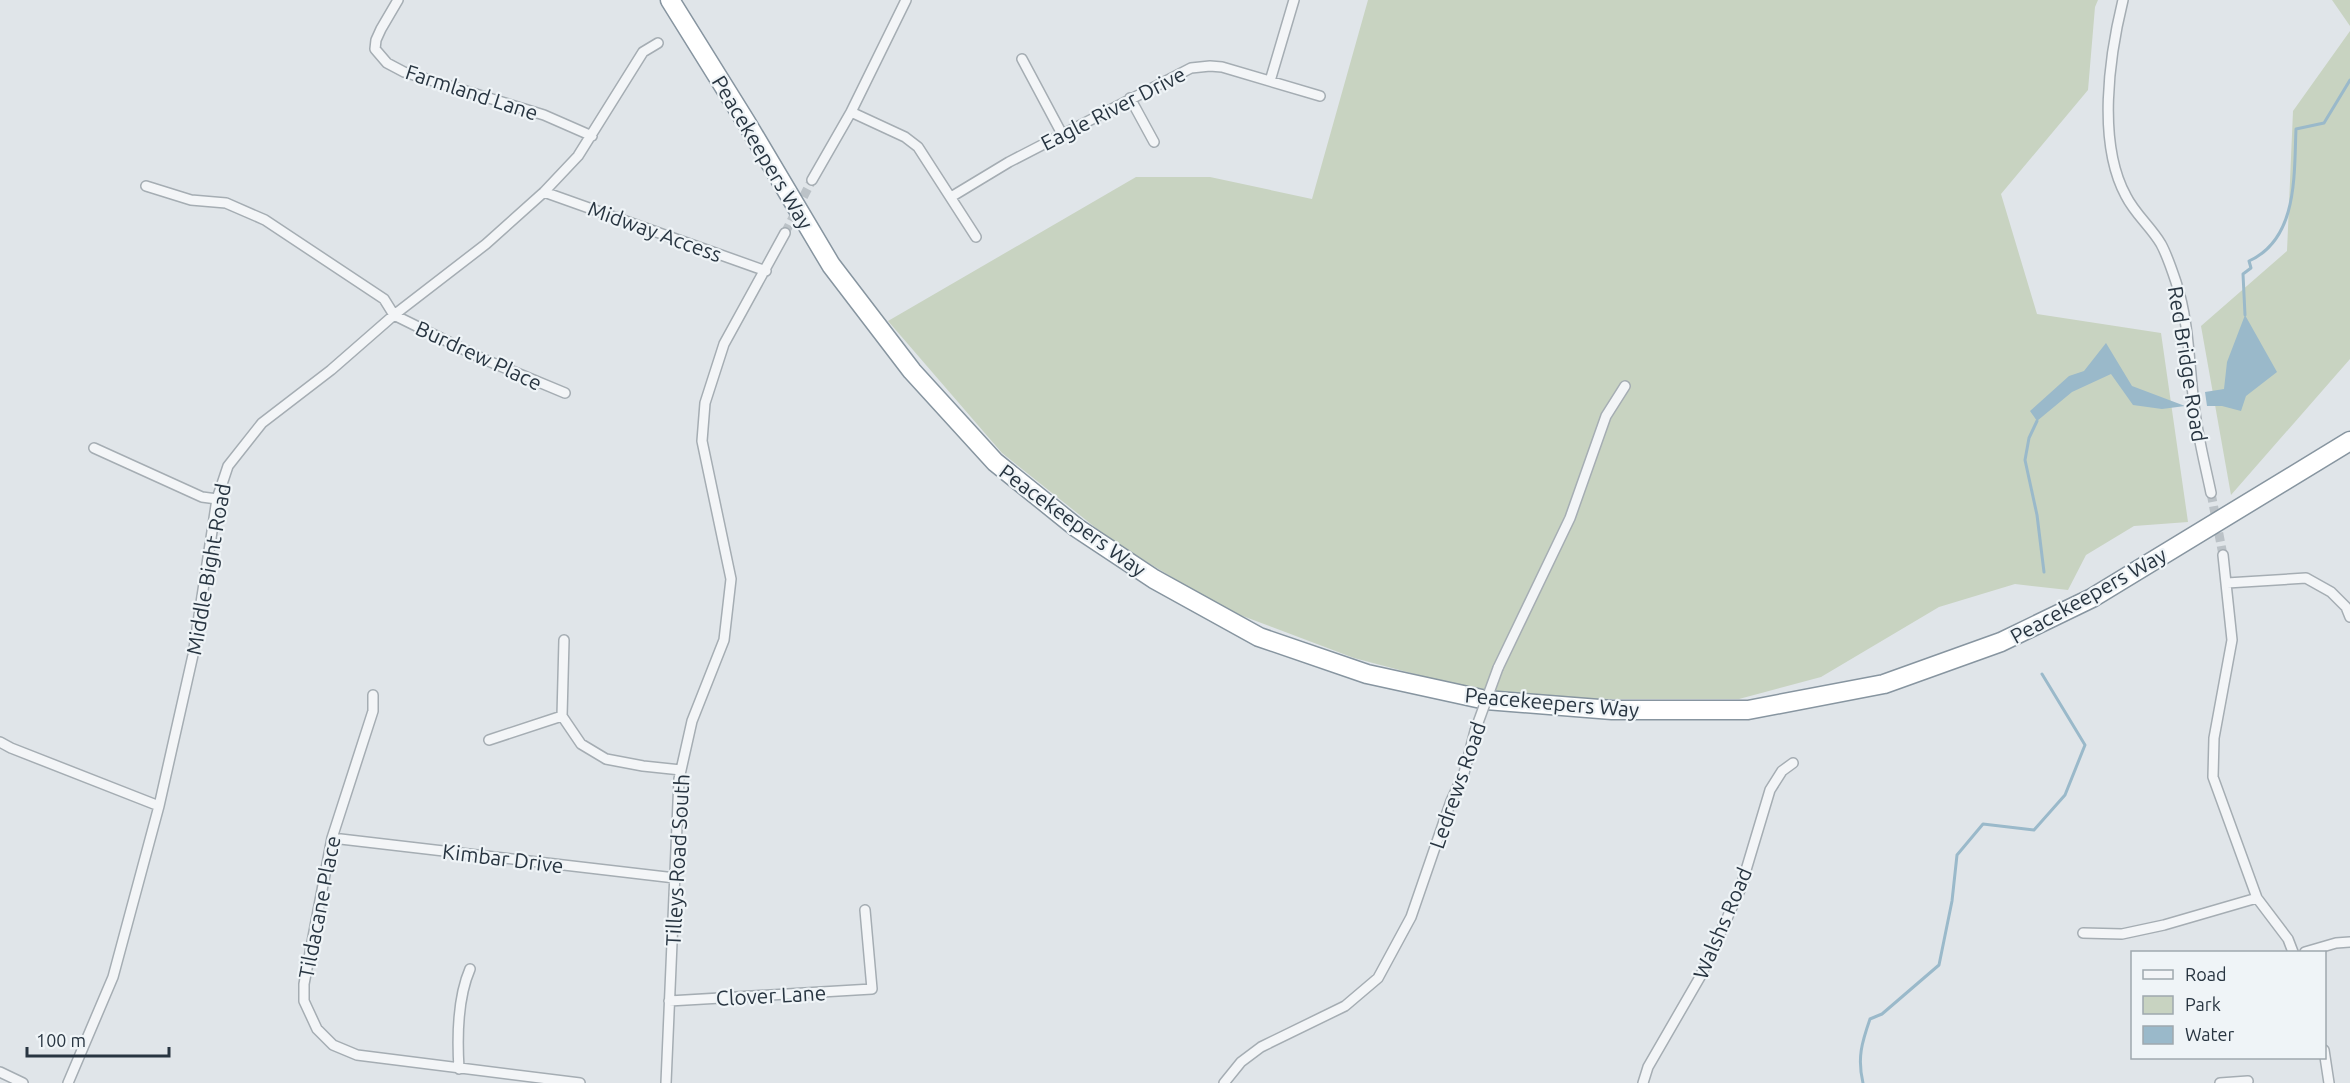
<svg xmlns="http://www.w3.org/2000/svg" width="2350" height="1083" font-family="Ubuntu,sans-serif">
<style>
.green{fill:#c8d3c1}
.water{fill:#9ab9ca}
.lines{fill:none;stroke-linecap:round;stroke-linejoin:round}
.stream{stroke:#9ab9ca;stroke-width:3}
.street-tunnel{stroke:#bbc2c7;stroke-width:9;stroke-dasharray:9 4.5;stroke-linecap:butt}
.street-casing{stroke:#a5adb3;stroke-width:12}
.highway-casing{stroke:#8795a0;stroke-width:21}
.street{stroke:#f3f5f7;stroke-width:9}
.highway{stroke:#fff;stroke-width:18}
.street-bridge-casing{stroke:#a5adb3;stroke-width:12;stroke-linecap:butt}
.street-bridge{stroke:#f3f5f7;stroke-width:9}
.labels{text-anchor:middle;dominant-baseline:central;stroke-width:4.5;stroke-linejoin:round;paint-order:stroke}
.street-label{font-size:21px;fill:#283541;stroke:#eff4f7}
</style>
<rect width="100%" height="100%" fill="#e0e5e9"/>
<path class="green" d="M1368 0H2098L2095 7 2088 90 2001 194 2037 314 2161 333 2188 522 2134 526 2086 555 2068 590 2015 584 1939 607 1821 677 1739 699H1572L1479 691 1354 658 1224 609 1111 540 1002 453 888 321 1136 177H1210L1312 199Z
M2332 0H2350V26Z
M2350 31V359L2231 495 2201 326 2287 251 2293 111Z"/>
<path class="water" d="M2245 315 2277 372 2246 396 2241 411 2222 406H2207L2205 392 2224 389 2227 362Z
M2106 343 2132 386 2185 406 2162 409 2133 405 2111 374 2072 392 2037 421 2030 411 2069 376 2084 371Z"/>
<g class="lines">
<path class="stream" d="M2245 315 2243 274 2251 268 2249 261C2298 239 2294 175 2296 129L2324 123 2350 80
M2037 421 2029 438 2025 460 2037 515 2044 572
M1863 1083C1857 1058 1862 1042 1870 1019L1882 1014 1939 965 1952 901 1957 855 1983 824 2034 830 2065 795 2085 745 2042 674"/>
<path class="street-tunnel" d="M785 233 812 180
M2211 493 2223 555"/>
<g class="street-casing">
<path id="street" d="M398 0 381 29 376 40 375 49 387 63 404 72 544 115 592 136
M2123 0C2109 57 2097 143 2126 196 2135 214 2151 227 2161 244 2167 255 2172 270 2176 282 2189 321 2189 364 2194 404 2197 434 2205 464 2211 493
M1022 59 1062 134
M1270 81 1294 0
M1130 98 1154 142
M851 112 905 137 918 147 976 237
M812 180 851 112 906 0
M146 186 191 200 226 203 265 220 384 299 394 315 481 358 565 393
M544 192 766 271
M951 197 1009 162 1191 68 1210 66 1222 67 1320 96
M94 448 202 497 217 499
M2223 555 2232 640 2214 738 2213 777 2257 898 2288 939 2293 952
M2227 583 2306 578 2331 592 2346 607 2350 617
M564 640 562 716 581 744 606 759 643 766 681 770
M1498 668 1570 518 1606 416 1625 386
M373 695V711L332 838 304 984V1001L317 1029 333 1045 357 1055 580 1083
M489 740 562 716
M0 742 11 748 159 806
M332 838 675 878
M2083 933 2122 934 2164 925 2257 898
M2305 952 2336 943 2350 942
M669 1001 872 989 865 910
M2324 1050 2329 1083
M459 1069C457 1037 457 999 470 969
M0 1072 23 1083
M68 1083 113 977 159 806 193 655 217 499 228 466 262 423 331 370 394 315 486 244 544 192 578 156 643 52 658 43
M666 1083 679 779 692 721 724 640 731 579 702 441 705 403 724 344 785 233
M1224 1083 1241 1062 1261 1047 1345 1006 1378 978 1411 917 1451 801 1464 773 1475 731
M1643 1083 1648 1067 1700 977 1740 890 1770 790 1782 771 1793 763
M2220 1083 2248 1081"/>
</g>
<g class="highway-casing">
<path id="highway" d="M670 0 746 122 831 265 912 371 995 462 1077 528 1154 579 1259 637 1367 674 1486 700 1612 710H1748L1884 684 2001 642 2092 598 2350 441"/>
</g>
<use href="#street" class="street"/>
<use href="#highway" class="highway"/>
<g class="street-bridge-casing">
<path id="street-bridge" d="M1475 731 1498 668"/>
</g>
<use href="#street-bridge" class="street-bridge"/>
</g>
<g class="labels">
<g class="street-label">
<text transform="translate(472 92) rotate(18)">Farmland Lane</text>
<text transform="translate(1113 108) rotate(-27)">Eagle River Drive</text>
<text transform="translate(763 152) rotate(59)">Peacekeepers Way</text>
<text transform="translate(655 231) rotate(20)">Midway Access</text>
<text transform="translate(479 355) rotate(25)">Burdrew Place</text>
<text transform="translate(2188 364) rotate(81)">Red Bridge Road</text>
<text transform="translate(1073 520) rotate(36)">Peacekeepers Way</text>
<text transform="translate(208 569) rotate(-80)">Middle Bight Road</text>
<text transform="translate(2088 595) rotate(-29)">Peacekeepers Way</text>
<text transform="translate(1552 702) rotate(5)">Peacekeepers Way</text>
<text transform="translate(1457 785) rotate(-71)">Ledrews Road</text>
<text transform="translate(503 858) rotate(7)">Kimbar Drive</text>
<text transform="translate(677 860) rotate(-87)">Tilleys Road South</text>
<text transform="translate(319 907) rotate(-79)">Tildacane Place</text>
<text transform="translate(1722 923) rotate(-67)">Walshs Road</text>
<text transform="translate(771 995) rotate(-3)">Clover Lane</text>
</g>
</g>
<rect x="2131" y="951" width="195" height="108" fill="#eff4f7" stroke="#9fa8ae" stroke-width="1.5"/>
<rect x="2143" y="970" width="30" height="9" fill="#f3f5f7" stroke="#9fa8ae" stroke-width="1.5"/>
<text x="2185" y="981" font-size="18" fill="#283541">Road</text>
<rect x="2143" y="996" width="30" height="18" fill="#c8d3c1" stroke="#9fa8ae" stroke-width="1.5"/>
<text x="2185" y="1011" font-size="18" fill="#283541">Park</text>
<rect x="2143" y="1026" width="30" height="18" fill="#9ab9ca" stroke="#9fa8ae" stroke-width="1.5"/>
<text x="2185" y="1041" font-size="18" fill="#283541">Water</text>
<path d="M27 1047v9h142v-9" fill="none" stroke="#283541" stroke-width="3"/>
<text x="36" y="1047" font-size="18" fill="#283541" stroke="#eff4f7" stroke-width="4.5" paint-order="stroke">100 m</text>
</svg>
